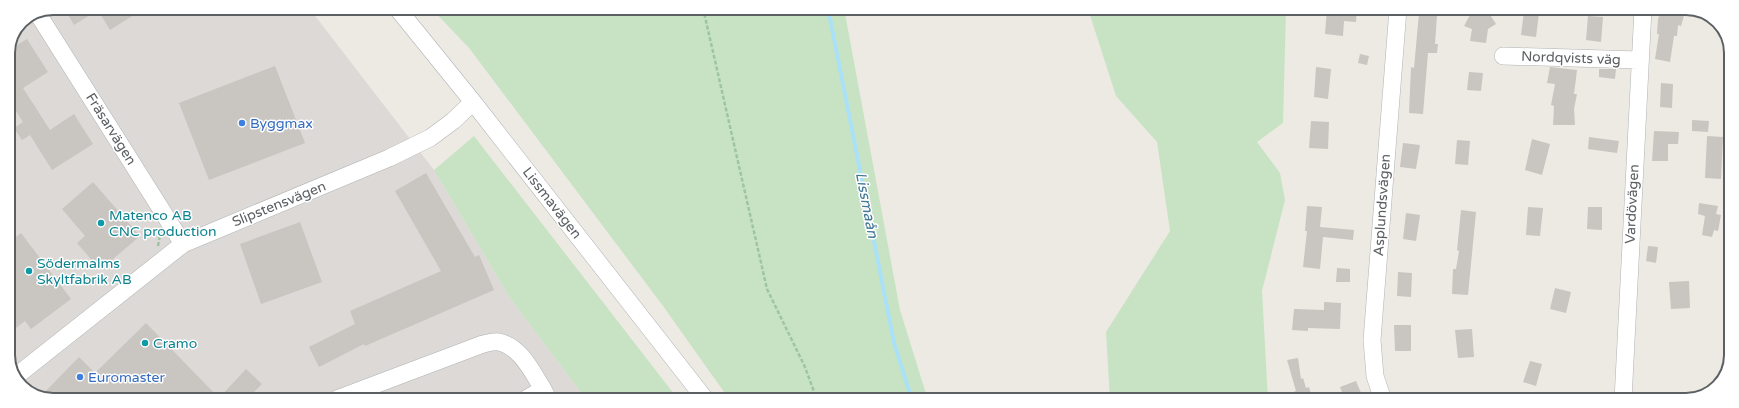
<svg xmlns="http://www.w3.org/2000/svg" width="1739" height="408" font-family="'Varela Round',sans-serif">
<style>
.industrial{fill:#dcd9d6}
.green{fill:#c8e3c3}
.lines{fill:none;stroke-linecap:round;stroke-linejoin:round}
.stream{stroke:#aae1f7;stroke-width:4}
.building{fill:#c9c5c1}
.minor-casing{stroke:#b0b2b5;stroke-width:18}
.path{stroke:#9ec5a3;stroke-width:2.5;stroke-dasharray:4 2;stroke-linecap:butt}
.minor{stroke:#fff;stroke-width:17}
.shop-dot{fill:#3f7fe0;stroke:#fff;stroke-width:1.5}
.culture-dot{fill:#0f9aa8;stroke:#fff;stroke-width:1.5}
.labels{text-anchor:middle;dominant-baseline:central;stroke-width:3;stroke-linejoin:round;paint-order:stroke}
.street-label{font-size:14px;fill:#5c6063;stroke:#fff}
.shop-label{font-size:14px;fill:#366cbe;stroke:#fff;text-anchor:start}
.culture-label{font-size:14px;fill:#0d838f;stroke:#fff;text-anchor:start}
.water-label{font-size:15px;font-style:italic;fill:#437897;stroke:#fff}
.rim{fill:none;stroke:#5c6063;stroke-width:2}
</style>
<rect width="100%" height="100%" fill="#edeae4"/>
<path class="industrial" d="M53 8H309L434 170 510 298 586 399H44L19 385 8 361V53L21 21Z"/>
<path class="green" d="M431 8H844L900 310 928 400 729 399 663 306 469 48Z
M1088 9H1286L1283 123 1257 142 1280 173 1285 200 1262 291 1268 400H1110L1106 332 1170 231 1157 142 1116 96Z
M474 136 678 399H586L510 298 434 170Z"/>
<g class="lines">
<path class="stream" d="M828 8 894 343 912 400"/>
</g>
<path class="building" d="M64 8H145L110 30 98 10 74 25Z
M1327 9H1357L1356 22 1344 21 1343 36 1325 34Z
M1662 9H1686L1681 26 1678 25 1677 36H1674L1670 62 1655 59 1659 34H1657L1658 19Z
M1487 10 1496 24 1488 29 1486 43 1470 41 1472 29 1464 26 1471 13 1479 16Z
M1524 11 1539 13 1536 37 1521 35Z
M1419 13 1431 14V16H1437L1435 44H1438L1437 53H1428L1423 114 1409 113 1411 67 1414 68Z
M1588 16 1603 17 1601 42 1586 40Z
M27 39 48 72 23 88 50 130 74 114 93 144 52 170 30 135 22 140 14 128 23 122 8 99V53L9 50Z
M1360 54 1369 56 1367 65 1358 63Z
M275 66 305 143 209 180 179 103Z
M1316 67 1331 69 1328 99 1314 97Z
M1550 67 1577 70 1574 94H1577L1574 109 1575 125H1553L1554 106 1551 105 1555 84 1547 83Z
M1599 69H1616L1615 79 1599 77Z
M1469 72 1483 73 1481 91 1467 90Z
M1661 83 1673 84 1672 108 1660 107Z
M1692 120 1709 121 1708 132 1692 131Z
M1311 121 1329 122 1328 149 1309 148Z
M1654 131 1679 132 1678 144H1668V161H1652Z
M1707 136 1723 137 1721 179 1705 178Z
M1589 137 1619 141 1617 153 1588 149Z
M1532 139 1550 144 1542 175 1525 170Z
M1457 140 1470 141 1468 165 1455 164Z
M1403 143 1420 145 1416 169 1400 167Z
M426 173 475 257 479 255 494 290 365 346 364 344 319 367 309 347 355 324 350 311 441 271 395 191Z
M93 182 140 236 106 265 103 259 96 265 77 243 85 236 62 209Z
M1699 203 1718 206 1716 214 1721 215 1718 231 1714 230 1712 237 1702 235 1705 216 1698 214Z
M1307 206 1322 207 1320 227 1354 230 1353 240 1323 237 1320 269 1303 267 1307 231H1305Z
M1528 207 1543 208 1540 236 1526 235Z
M1588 207H1602V230L1587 229Z
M1461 210 1476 212 1468 295 1452 294 1453 269H1456L1459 251 1457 250Z
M1406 213 1420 215 1416 241 1403 239Z
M300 222 322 282 261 304 240 244Z
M21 233 71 299 31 329 25 321 8 334V243Z
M1648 246 1658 247 1656 263 1646 261Z
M1337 268 1350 269V282H1336Z
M1398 272 1412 273 1411 297 1397 296Z
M1689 281 1690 308 1671 309 1669 282Z
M1555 288 1571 292 1566 313 1550 309Z
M1324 302 1341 303 1340 329 1308 328V331L1292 330 1294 309 1324 310Z
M146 323 219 398 246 369 262 384 247 399H44L40 397 79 357 95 373Z
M1394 325H1411V351H1395Z
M1472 329 1474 357 1458 358 1455 330Z
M1298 358 1301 379 1303 378 1306 388 1309 387 1313 400H1296L1293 392 1296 391 1287 360Z
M1530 361 1542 364 1536 386 1523 382Z
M1356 381 1364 400H1345L1340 387Z"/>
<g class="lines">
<g class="minor-casing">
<path id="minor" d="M397 8 473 102 705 399
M38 14 183 244
M1503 56 1639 60
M15 377 183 244 389 158 430 138 453 121 473 102
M337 399 483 344C488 343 494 341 499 342 521 347 532 372 543 389
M526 399 543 389 548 399
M1383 400 1375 376 1372 340 1398 9
M1623 400 1643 9"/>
</g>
<path class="path" d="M703 8 767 289 805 367 817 400
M158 246 160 235"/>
<use href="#minor" class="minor"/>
</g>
<g class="shop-dot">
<circle cx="242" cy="123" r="4"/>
<circle cx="80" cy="377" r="4"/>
</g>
<g class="culture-dot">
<circle cx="101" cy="223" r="4"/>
<circle cx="29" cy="271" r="4"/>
<circle cx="145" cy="343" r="4"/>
</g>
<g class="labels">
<g class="street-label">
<text transform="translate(1571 58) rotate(2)">Nordqvists väg</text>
<text transform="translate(111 129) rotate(58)">Fräsarvägen</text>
<text transform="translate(552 203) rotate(52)">Lissmavägen</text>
<text transform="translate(279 204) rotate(-22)">Slipstensvägen</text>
<text transform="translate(1632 204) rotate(-87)">Vardövägen</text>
<text transform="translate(1382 205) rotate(-86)">Asplundsvägen</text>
</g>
<g class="shop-label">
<text x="250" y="123">Byggmax</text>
<text x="88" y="377">Euromaster</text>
</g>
<g class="culture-label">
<text x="109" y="215">Matenco AB<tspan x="109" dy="16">CNC production</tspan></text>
<text x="37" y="263">Södermalms<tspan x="37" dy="16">Skyltfabrik AB</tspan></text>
<text x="153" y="343">Cramo</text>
</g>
<g class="water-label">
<text transform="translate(867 205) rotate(79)">Lissmaån</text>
</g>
</g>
<path d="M0 0H1739V408H0ZM53 15H1686A38 38 0 0 1 1724 53V355A38 38 0 0 1 1686 393H53A38 38 0 0 1 15 355V53A38 38 0 0 1 53 15Z" fill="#fff" fill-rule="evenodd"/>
<path class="rim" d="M53 15H1686A38 38 0 0 1 1724 53V355A38 38 0 0 1 1686 393H53A38 38 0 0 1 15 355V53A38 38 0 0 1 53 15Z"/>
</svg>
